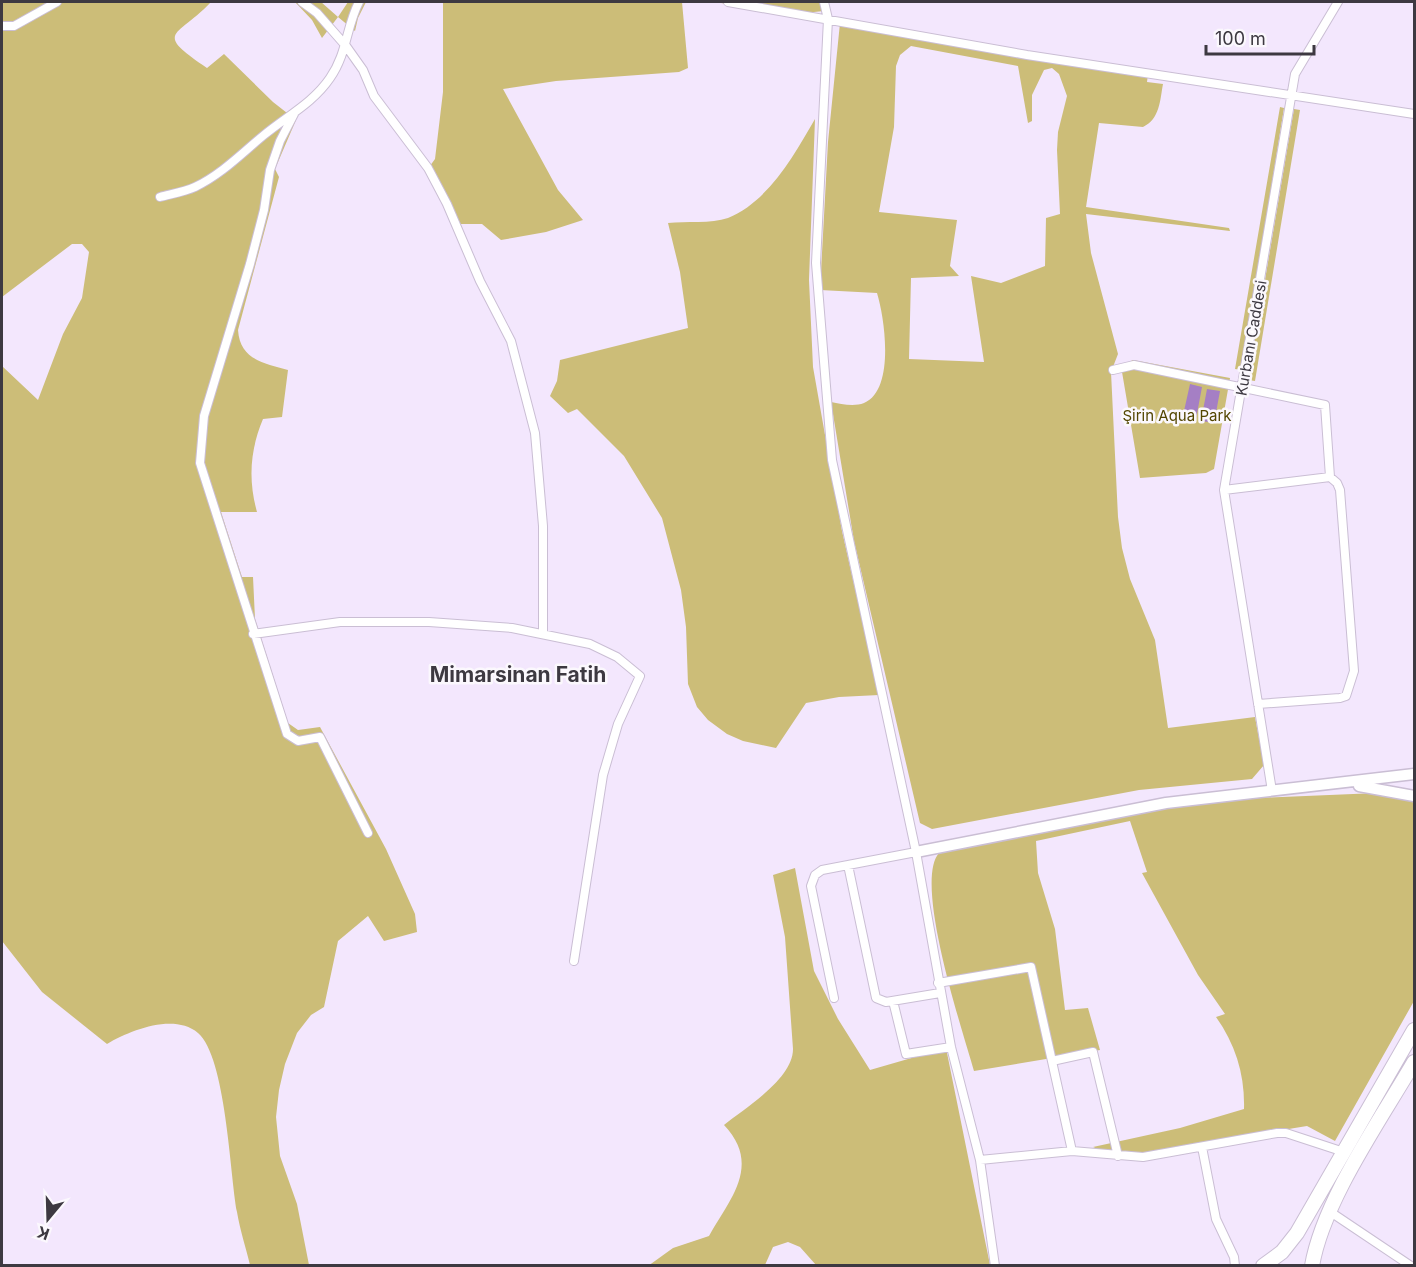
<svg xmlns="http://www.w3.org/2000/svg" width="1416" height="1267" font-family="Inter,sans-serif">
<style>
.green{fill:#ccbd78;fill-rule:evenodd}
.water{fill:#a57fc4}
.lines{fill:none;stroke-linecap:round;stroke-linejoin:round}
.street-casing{stroke:#cabed4;stroke-width:10}
.secondary-casing{stroke:#cabed4;stroke-width:13}
.highway-casing{stroke:#cabed4;stroke-width:16}
.street{stroke:#fff;stroke-width:8}
.secondary{stroke:#fff;stroke-width:10}
.highway{stroke:#fff;stroke-width:14}
.labels{text-anchor:middle;dominant-baseline:central;stroke-width:5;stroke-linejoin:round;paint-order:stroke}
.street-label{font-size:15px;fill:#3d3941;stroke:#fbf8fd}
.park-label{font-size:15px;fill:#534600;stroke:#fbf8fd}
.district-label{font-size:21px;font-weight:bold;fill:#3d3941;stroke:#fbf8fd}
</style>
<rect width="100%" height="100%" fill="#f3e7fd"/>
<path class="green" d="M2 2H211C177 38 152 31 207 68L224 54 273 102 296 120 275 169 279 177 238 330C240 360 264 363 288 370L282 417 263 419C250 450 248 480 257 512H221L242 577H253L255 619 288 723 298 730 320 727 386 849 415 914 417 932 384 941 368 916 338 941 324 1007 311 1015 297 1033 285 1064 279 1090 276 1117 280 1156 297 1204 309 1265H250C246 1248 240 1230 237 1212 230 1174 226 1057 198 1033 174 1013 131 1030 107 1044L42 992 2 941V366L38 400 63 334 82 298 89 252 82 244H72L2 297Z
M295 2H321L338 17 348 2H366L358 18 355 31 338 17 322 38 312 20Z
M443 2H682L688 68 679 72 556 81 503 89 558 190 583 220 546 232 501 240 482 224H451L427 170 435 159 443 92Z
M716 2H823L824 11 784 15Z
M840 23 1148 74 1147 82 1163 84C1160 100 1160 119 1143 127L1099 123 1086 207 1229 228 1230 231 1086 214 1091 253 1118 354 1111 372 1118 517 1122 548 1130 579 1155 640 1168 728 1255 717 1264 765 1252 779 1139 790 932 829 920 823 854 541 831 402C841 404 854 407 864 403 895 390 885 319 877 293L820 290 828 142ZM911 46 1018 66 1028 123 1032 121V95L1044 70 1052 68 1059 74 1067 96 1058 132 1057 150 1060 214 1046 218 1045 266 1001 283 971 276 984 362 909 359 911 278 959 276 950 266 957 220 879 212 894 127 896 66 900 55Z
M1280 107 1284 108 1242 370 1235 369Z
M1294 109 1300 110 1255 381 1248 380Z
M815 119 809 280 813 367 842 531 879 695 839 697 806 703 776 748 743 741 727 734 708 720 697 707 688 684 686 627 681 590 662 518 624 456 577 409 568 413 550 396 557 381 560 360 688 328 680 272 668 223C686 221 711 224 728 218 769 201 794 155 815 119Z
M1133 360 1230 378 1214 469 1206 473 1140 478 1121 366Z
M1377 793 1414 801V1001L1335 1141 1307 1126 1227 1139 1155 1155 1102 1151 1093 1147 1180 1128 1244 1109C1245 1076 1236 1045 1216 1017L1225 1014 1198 975 1142 873 1147 872 1130 821 1036 841 1038 873 1055 929 1065 1010 1088 1008 1100 1050 974 1071C963 1032 913 882 939 853L1160 807 1232 799Z
M795 868 814 971 838 1019 870 1070 946 1048 990 1265H816L800 1247 788 1242 773 1247 765 1265 648 1266 673 1248 709 1236C730 1199 762 1165 724 1125 746 1107 793 1079 793 1049L785 937 773 875Z"/>
<path class="water" d="M1190 384 1202 387 1196 419 1189 417 1184 411Z
M1207 389 1220 391 1215 418 1208 422 1201 421Z"/>
<g class="lines">
<g class="street-casing">
<path id="street" d="M302 2 317 13 346 46 363 70 374 96 428 168 447 204 480 281 511 341 535 433 543 526V634
M728 2 1027 55 1414 114
M824 2 828 19 816 263 832 460 916 852 951 1047 980 1160 995 1266
M2 26H14L57 2
M294 114 280 141 270 170 264 210 250 264 204 416 200 463 287 734 298 741 320 737 368 833
M160 197C171 194 184 192 195 187 222 174 242 153 264 135 287 116 313 103 330 78 347 54 346 27 359 2
M1113 370 1134 365 1325 405 1330 477 1224 490
M253 634 340 622H429L512 628 590 644 617 657 640 676 618 724 603 775 574 961
M1258 704 1340 698 1346 696 1354 671 1340 490 1337 483 1330 477
M1272 791 1224 490 1295 74 1338 2
M848 865 876 998 886 1002 940 993
M938 983 1031 967 1072 1151
M834 998 811 886 815 875 822 870 916 852
M893 1001 906 1054 951 1047
M1052 1061 1093 1052 1118 1156
M1202 1147 1216 1219 1234 1257 1235 1266
M980 1160 1072 1151 1143 1157 1277 1133H1286L1344 1152
M1329 1211 1411 1266"/>
</g>
<g class="secondary-casing">
<path id="secondary" d="M1359 786 1414 796
M916 852 1166 803 1414 774"/>
</g>
<g class="highway-casing">
<path id="highway" d="M1263 1266 1282 1252 1297 1233 1414 1030
M1312 1266C1323 1201 1381 1119 1414 1062"/>
</g>
<use href="#street" class="street"/>
<use href="#secondary" class="secondary"/>
<use href="#highway" class="highway"/>
</g>
<g class="labels">
<g class="street-label">
<text transform="translate(1251 338) rotate(-80)">Kurbanı Caddesi</text>
</g>
<g class="park-label">
<text x="1177" y="415">Şirin Aqua Park</text>
</g>
<g class="district-label">
<text x="518" y="674">Mimarsinan Fatih</text>
</g>
</g>
<rect width="1416" height="1267" fill="none" stroke="#3d3941" stroke-width="6"/>
<g transform="translate(48 1219) rotate(199)" stroke="#fbf8fd" stroke-width="4.5" paint-order="stroke">
<path d="M0-4.5L10 22L0 15L-10 22Z" fill="#3d3941"/>
<text y="-9" font-size="16" font-weight="bold" text-anchor="middle" fill="#3d3941">K</text>
</g>
<path d="M1206 45v9h108v-9" fill="none" stroke="#3d3941" stroke-width="3"/>
<text x="1215" y="45" font-size="18" fill="#3d3941" stroke="#fbf8fd" stroke-width="4.5" paint-order="stroke">100 m</text>
</svg>
